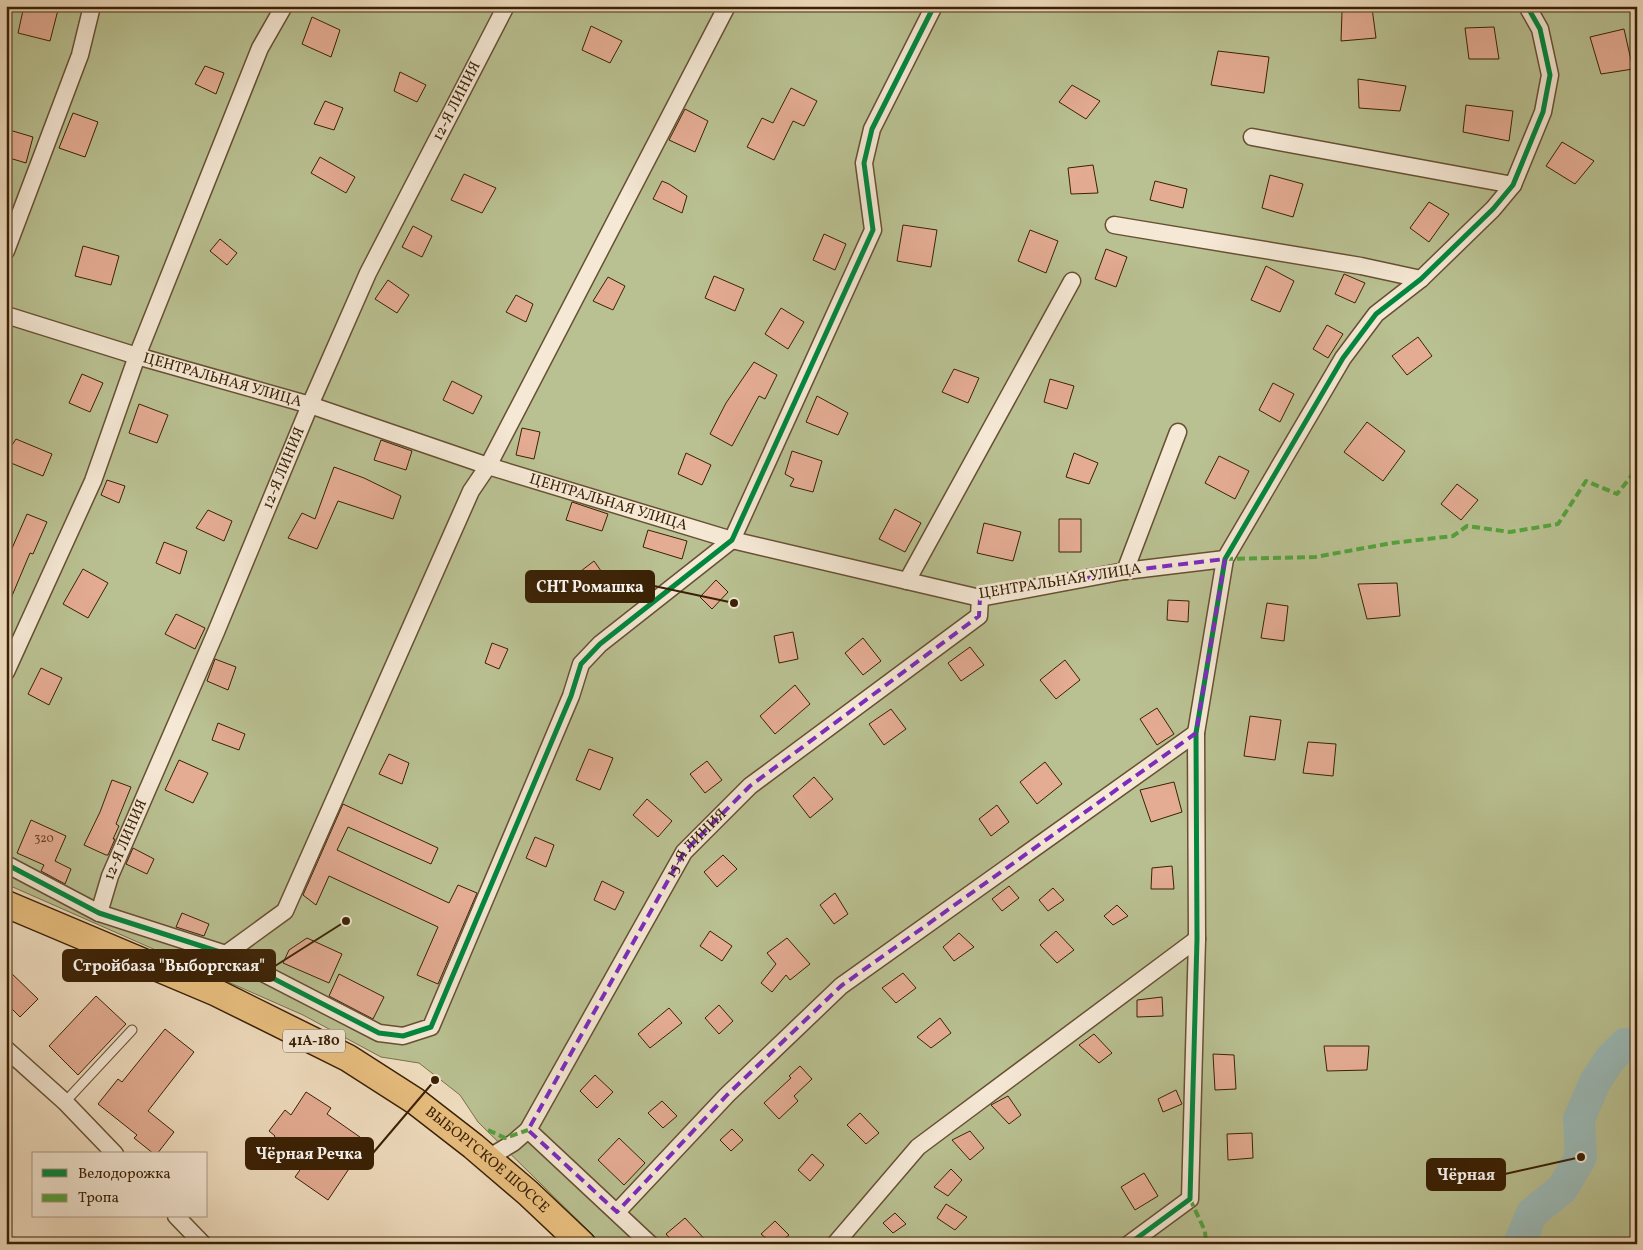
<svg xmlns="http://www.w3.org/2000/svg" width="1643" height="1250" font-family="Vollkorn,serif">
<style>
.green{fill:#b9c091;stroke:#7a704b}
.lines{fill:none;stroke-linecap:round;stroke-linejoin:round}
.river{stroke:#9bbab7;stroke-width:32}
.building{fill:#e4ac93;stroke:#3a2105}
.lane-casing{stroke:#675033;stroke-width:11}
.street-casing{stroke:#675033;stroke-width:19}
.primary-casing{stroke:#3a2105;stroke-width:29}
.lane{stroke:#f5e8d5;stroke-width:9}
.street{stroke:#f5e8d5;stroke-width:16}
.primary{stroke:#e8be7f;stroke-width:26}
.quiet{stroke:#54a23d;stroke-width:4;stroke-dasharray:8 4;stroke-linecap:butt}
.cycleway-casing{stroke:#f5e8d5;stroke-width:8}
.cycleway{stroke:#00873e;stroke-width:5}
.marked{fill:none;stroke:#7b2cbf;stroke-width:4;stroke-dasharray:10 6;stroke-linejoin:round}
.labels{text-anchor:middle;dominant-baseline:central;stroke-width:5;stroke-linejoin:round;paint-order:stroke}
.number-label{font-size:12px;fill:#644428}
.shield{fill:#f5e8d5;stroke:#725d43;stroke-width:1}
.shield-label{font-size:14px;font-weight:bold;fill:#3a2105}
.street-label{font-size:15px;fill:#3a2105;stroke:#f5e8d5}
.leader{fill:none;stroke:#3a2105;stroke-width:2}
.callout-dot{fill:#3a2105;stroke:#f5e8d5;stroke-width:2}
.callout{fill:#3a2105;stroke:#3a2105;stroke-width:2}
.callout-label{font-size:16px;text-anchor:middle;font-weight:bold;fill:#fff}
</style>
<rect width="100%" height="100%" fill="#efdcbe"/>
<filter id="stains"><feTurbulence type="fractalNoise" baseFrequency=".004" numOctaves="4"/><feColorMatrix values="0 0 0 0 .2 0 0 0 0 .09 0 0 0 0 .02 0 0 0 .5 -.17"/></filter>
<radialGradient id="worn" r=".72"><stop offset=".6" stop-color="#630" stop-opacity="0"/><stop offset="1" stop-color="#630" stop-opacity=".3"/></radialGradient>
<path class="green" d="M6 6H1637V1244H602L478 1122 460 1095 419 1063 381 1057 303 1015 6 884Z"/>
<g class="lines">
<path class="river" d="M1519 1244 1532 1213 1562 1189 1581 1157 1579 1119 1595 1082 1610 1059 1625 1044 1637 1045"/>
</g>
<path class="building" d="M24 6H59L50 41 18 33Z
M1372 8 1376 38 1341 41 1342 12Z
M312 17 340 30 331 57 302 44Z
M591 26 622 41 610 63 582 50Z
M1494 27 1499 59H1469L1465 28Z
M1624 29 1633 69 1601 74 1590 37Z
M1218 51 1269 57 1264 93 1211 85Z
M205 66 224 73 216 94 195 84Z
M400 72 426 85 417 102 394 91Z
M1358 79 1406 86 1400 111 1359 108Z
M1072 85 1100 101 1086 119 1059 102Z
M791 88 817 101 804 126 793 121 774 160 747 147 762 118 773 123Z
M325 101 343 108 334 130 314 124Z
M1466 105 1513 111 1509 141 1463 132Z
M685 109 708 121 695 152 669 140Z
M73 113 98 122 85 157 59 148Z
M6 129 33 137 26 163 6 157Z
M1562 142 1594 161 1575 184 1546 166Z
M320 157 355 177 346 193 311 173Z
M1093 165 1098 193 1071 194 1068 168Z
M464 174 496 188 482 213 451 200Z
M1270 175 1303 184 1293 217 1262 208Z
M662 181 669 184 687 196 682 213 653 199Z
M1155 181 1187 189 1183 208 1150 200Z
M1429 202 1449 214 1429 242 1410 228Z
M903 225 937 230 931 267 897 261Z
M413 226 432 236 422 257 402 247Z
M1030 230 1058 241 1046 273 1018 261Z
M824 234 846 244 835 270 813 260Z
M220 239 237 253 227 265 210 251Z
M83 246 119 256 111 285 75 276Z
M1106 249 1127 257 1116 287 1095 279Z
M1266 266 1294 281 1280 312 1251 300Z
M1344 274 1365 283 1355 303 1335 294Z
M714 276 744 289 735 311 705 298Z
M608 277 625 286 613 310 593 301Z
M388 280 409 295 397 313 375 299Z
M516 295 533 304 526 322 506 312Z
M781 308 804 322 788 349 765 334Z
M1327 325 1343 334 1328 358 1313 349Z
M1418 337 1432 356 1407 375 1392 356Z
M754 362 777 375 765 399 759 396 732 446 710 434 726 403Z
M954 369 979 378 968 403 942 392Z
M82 374 103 383 90 412 69 403Z
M1050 379 1074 386 1067 409 1044 402Z
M452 381 482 396 473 414 443 400Z
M1273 383 1294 394 1280 422 1259 410Z
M817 396 848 413 838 435 806 422Z
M139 404 168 415 157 443 129 433Z
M1367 422 1405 451 1383 481 1344 452Z
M522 428 540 432 534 459 516 455Z
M16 439 52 454 43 476 6 461V454Z
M381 440 412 451 406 470 374 460Z
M792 451 822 461 813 492 790 486 794 479 785 474Z
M686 453 711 465 702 485 678 474Z
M1074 453 1098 463 1089 484 1066 477Z
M1219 456 1249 471 1235 499 1205 483Z
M334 467 364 478 401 496 393 519 338 501 317 549 288 538 302 513 315 519Z
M107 480 125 486 119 503 101 495Z
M1457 484 1478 500 1461 520 1441 504Z
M572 502 608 514 602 531 566 520Z
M895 509 921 523 905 552 879 539Z
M208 510 232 521 224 541 196 528Z
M27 514 47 522 33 554 30 553 6 610V562Z
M1059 519H1081V552H1059Z
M984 523 1021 532 1013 561 977 553Z
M648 530 687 541 682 559 643 547Z
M164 542 187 551 180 574 156 563Z
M594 561 613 588 593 600 577 574Z
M83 569 108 583 88 618 63 604Z
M716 580 728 592 712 609 700 597Z
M1397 583 1400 616 1367 619 1358 584Z
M1168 600 1189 601 1188 622 1167 620Z
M1267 603 1288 606 1284 641 1261 638Z
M176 614 205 628 195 649 165 634Z
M793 632 798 659 779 663 774 636Z
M863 638 881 661 863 675 845 653Z
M492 643 508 649 499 669 485 663Z
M970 647 984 665 961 681 948 663Z
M215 659 236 667 228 690 207 681Z
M1065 660 1080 680 1056 699 1040 680Z
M41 668 62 678 49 705 28 694Z
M795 685 810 704 775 734 760 716Z
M1157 708 1174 734 1157 745 1140 719Z
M891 709 906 729 884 745 869 724Z
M1250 716 1281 720 1275 760 1244 756Z
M218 723 245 734 239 750 212 740Z
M1308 742 1336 744 1333 776 1303 773Z
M589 749 613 758 600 790 576 780Z
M389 754 409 763 402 784 379 774Z
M179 760 208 773 193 803 165 790Z
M707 761 722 780 705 793 690 774Z
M1045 762 1062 784 1037 804 1020 782Z
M814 777 833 799 810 818 793 796Z
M112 780 131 787 116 824 119 826 113 839H115L108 855H106L84 845 100 812Z
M1174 782 1182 812 1151 822 1140 790Z
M647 799 672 821 658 837 633 815Z
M343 804 438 848 431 864 348 827 337 850 449 903 458 885 477 893 438 984 417 975 438 927 329 876 316 905 303 895Z
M997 805 1009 822 991 836 979 819Z
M31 820 66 836 55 861 71 869 65 884 41 871 44 865 17 853Z
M535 837 554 845 546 867 526 858Z
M133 848 154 859 147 874 126 864Z
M723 855 737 869 717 887 704 872Z
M1172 866 1174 889H1151L1152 868Z
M602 881 624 892 615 910 594 900Z
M1009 886 1019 898 1002 911 992 899Z
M1053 888 1064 900 1048 911 1039 900Z
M835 893 848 914 834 924 820 905Z
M1117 905 1128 916 1113 925 1104 916Z
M182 913 209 924 204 936 176 927Z
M710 931 732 946 722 961 700 946Z
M1056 931 1074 950 1057 963 1040 945Z
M959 933 974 947 954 961 943 947Z
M307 938 342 954 329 983 283 963 289 950Z
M787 938 810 964 790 980 786 975 772 992 761 983 776 964 767 953Z
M6 968 38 999 20 1017 6 1003Z
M903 973 916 988 896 1003 882 988Z
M339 974 384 997 373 1019 329 996Z
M96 996 126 1024 78 1075 49 1046Z
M1162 997 1163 1016 1137 1017V1000Z
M719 1005 733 1021 719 1034 705 1018Z
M669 1008 682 1023 650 1048 638 1034Z
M940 1018 951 1033 931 1048 917 1037Z
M165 1029 194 1052 148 1111 174 1132 157 1154H154L134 1138 137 1135 98 1104 118 1079 122 1082Z
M1094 1034 1112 1053 1099 1063 1079 1045Z
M1324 1046H1369L1367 1070 1327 1071Z
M1213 1054 1234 1055 1236 1089 1215 1090Z
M800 1066 812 1079 794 1096 798 1101 779 1119 764 1103 791 1078 789 1076Z
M595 1075 613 1092 597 1108 580 1091Z
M1176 1090 1182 1104 1163 1112 1158 1099Z
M306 1092 331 1108 327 1114 367 1142 328 1200 295 1177 302 1167 271 1142 275 1136 269 1131 285 1110 291 1115Z
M1008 1096 1021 1115 1009 1124 991 1105Z
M662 1101 677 1116 663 1128 648 1113Z
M860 1113 879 1133 866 1144 847 1125Z
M732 1129 743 1140 731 1151 720 1140Z
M970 1131 984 1148 970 1160 952 1140Z
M1252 1133 1253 1158 1228 1160 1227 1134Z
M619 1138 645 1163 624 1185 598 1160Z
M812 1154 824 1165 810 1181 798 1170Z
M951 1169 962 1180 948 1196 934 1187Z
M1144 1173 1158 1196 1135 1210 1121 1187Z
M946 1204 967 1217 955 1230 937 1218Z
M895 1213 906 1224 893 1233 883 1223Z
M685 1218 709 1244H675L666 1234Z
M775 1221 789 1235 778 1244H773L761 1234Z"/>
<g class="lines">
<g class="lane-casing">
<path id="lane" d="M65 1102 132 1030"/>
</g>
<g class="street-casing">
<g id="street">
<path d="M1252 137 1513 185"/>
<path d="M1114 225 1361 266 1421 279"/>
<path d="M6 251 80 55 92 6"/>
<path id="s1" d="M6 315 137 356 310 405 488 466 732 540 980 598 1125 571 1225 559"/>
<path d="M1125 571 1178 432"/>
<path d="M907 581 1072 281"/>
<path d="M6 672 93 481 137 356 260 48 284 6"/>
<path d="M6 864 99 913 226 954 379 1033 403 1036 431 1027 571 696 581 664 600 644 732 540 873 230 864 163 872 129 934 6"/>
<path id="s2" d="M99 913 110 876 216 632 310 405 368 273 506 6"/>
<path d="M226 954 285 911 471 491 488 466 727 6"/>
<path d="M6 1049 65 1102 115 1154"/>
<path d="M528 1130 650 1244"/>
<path id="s3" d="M488 1158 513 1143 528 1130 684 852 750 786 979 616 980 598"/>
<path d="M617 1212 727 1095 841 986 1196 733"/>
<path d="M176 1216 203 1244"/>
<path d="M835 1244 918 1147 1197 939"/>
<path d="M1129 1244 1190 1199 1197 939 1196 733 1225 559 1343 358 1376 314 1421 279 1493 209 1513 185 1543 112 1550 75 1540 29 1527 6"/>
</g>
</g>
<g class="primary-casing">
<g id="primary">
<path id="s4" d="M6 904 217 993 348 1058 415 1101 473 1146 528 1193 582 1244"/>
</g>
</g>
<use href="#lane" class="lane"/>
<use href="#street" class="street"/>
<use href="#primary" class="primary"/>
<path class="quiet" d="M1225 559 1315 557 1392 543 1453 536 1467 526 1510 532 1558 524 1586 481 1617 494 1637 469
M488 1130 505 1138 528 1130
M1190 1199 1205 1231 1206 1244"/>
<g class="cycleway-casing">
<path id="cycleway" d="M6 864 99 913 226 954 379 1033 403 1036 431 1027 571 696 581 664 600 644 732 540 873 230 864 163 872 129 934 6
M1129 1244 1190 1199 1197 939 1196 733 1225 559 1343 358 1376 314 1421 279 1493 209 1513 185 1543 112 1550 75 1540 29 1527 6"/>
</g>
<use href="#cycleway" class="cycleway"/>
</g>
<path class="marked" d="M1225 559 1196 733 841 986 727 1095 617 1212 528 1130 684 852 750 786 979 616 980 598 1125 571Z"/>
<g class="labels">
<g class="number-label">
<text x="44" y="839">320</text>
</g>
<rect class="shield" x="283" y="1029.5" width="62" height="23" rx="4"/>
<g class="shield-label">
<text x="314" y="1041">41А-180</text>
</g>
<g class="street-label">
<text stroke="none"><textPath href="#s2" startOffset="888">12-Я ЛИНИЯ</textPath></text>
<text stroke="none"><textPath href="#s1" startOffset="226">ЦЕНТРАЛЬНАЯ УЛИЦА</textPath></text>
<text stroke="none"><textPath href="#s2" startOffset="482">12-Я ЛИНИЯ</textPath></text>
<text stroke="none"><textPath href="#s1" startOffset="631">ЦЕНТРАЛЬНАЯ УЛИЦА</textPath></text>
<text transform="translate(1060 582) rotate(-9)">ЦЕНТРАЛЬНАЯ УЛИЦА</text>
<text stroke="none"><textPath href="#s2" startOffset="78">12-Я ЛИНИЯ</textPath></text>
<text stroke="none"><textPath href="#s3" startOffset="382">15-Я ЛИНИЯ</textPath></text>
<text stroke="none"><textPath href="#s4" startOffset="548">ВЫБОРГСКОЕ ШОССЕ</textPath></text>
</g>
</g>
<path class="leader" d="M734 603L654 586M346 921L275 966M435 1080L373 1153M1581 1157L1505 1174"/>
<g class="callout-dot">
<circle cx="734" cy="603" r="5"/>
<circle cx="346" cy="921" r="5"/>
<circle cx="435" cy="1080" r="5"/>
<circle cx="1581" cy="1157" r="5"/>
</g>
<g class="callout">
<rect x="526" y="571" width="128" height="31" rx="5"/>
<rect x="63" y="950" width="212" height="31" rx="5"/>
<rect x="246" y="1138" width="127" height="31" rx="5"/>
<rect x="1427" y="1159" width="78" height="31" rx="5"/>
</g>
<g class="callout-label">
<text x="590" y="592">СНТ Ромашка</text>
<text x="169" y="971">Стройбаза "Выборгская"</text>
<text x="309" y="1159">Чёрная Речка</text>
<text x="1466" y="1180">Чёрная</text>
</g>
<rect width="1643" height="1250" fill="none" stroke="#efdcbe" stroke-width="25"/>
<rect x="8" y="8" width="1628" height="1235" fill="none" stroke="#3a2105" stroke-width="2.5"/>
<rect x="12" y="12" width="1618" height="1225" fill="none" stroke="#3a2105"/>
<rect x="32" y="1152" width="175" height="65" fill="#f5e8d5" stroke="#aa9882"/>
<rect x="42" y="1169" width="25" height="8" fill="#00873e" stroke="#aa9882"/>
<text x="78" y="1178" font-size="15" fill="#3a2105">Велодорожка</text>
<rect x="42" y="1194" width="25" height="8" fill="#54a23d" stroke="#aa9882"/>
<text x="78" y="1202" font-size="15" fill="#3a2105">Тропа</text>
<rect width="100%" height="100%" filter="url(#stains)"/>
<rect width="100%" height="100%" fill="url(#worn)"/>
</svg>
